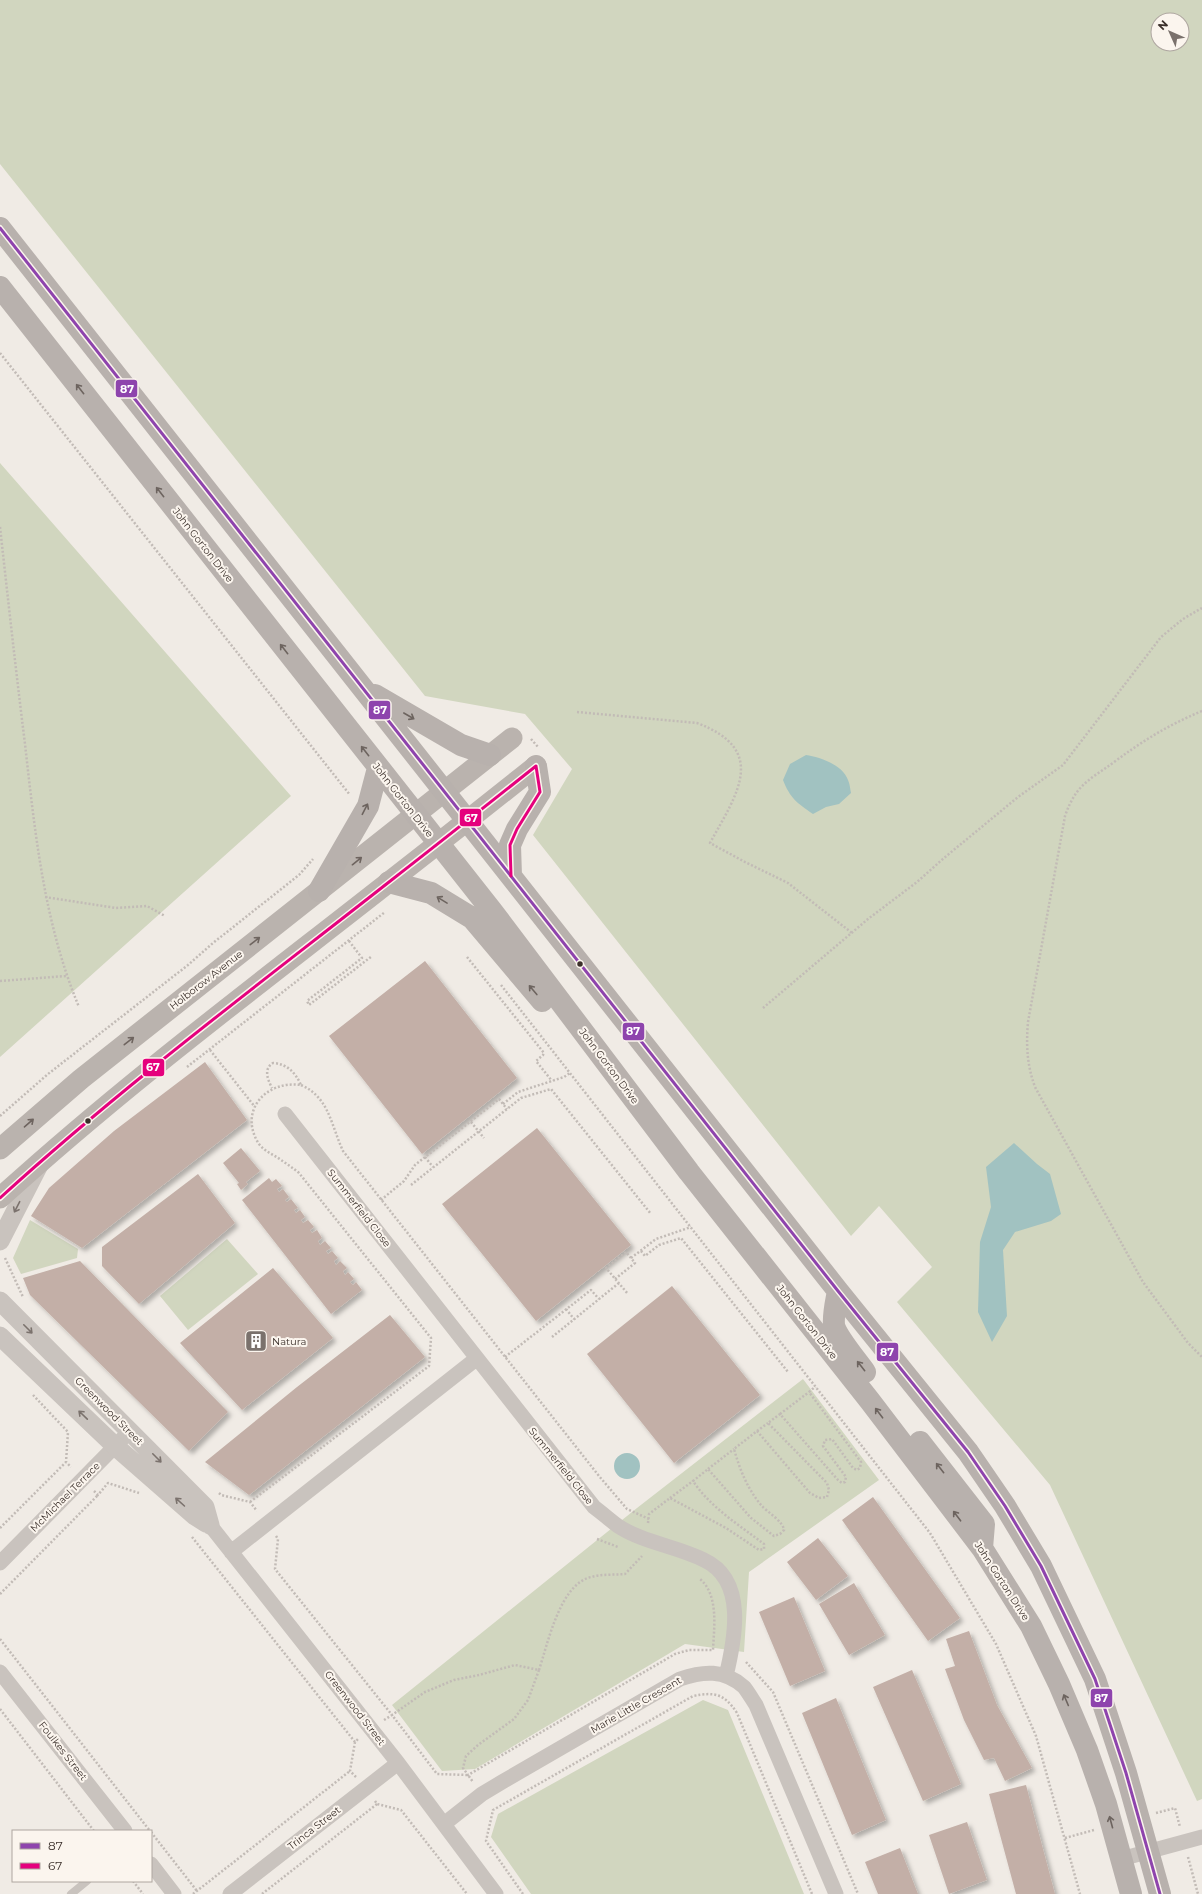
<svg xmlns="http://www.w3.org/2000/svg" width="1202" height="1894" font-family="Montserrat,sans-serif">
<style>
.green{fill:#d1d6bf;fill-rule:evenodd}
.water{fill:#a1c2c1}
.building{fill:#c3afa7;filter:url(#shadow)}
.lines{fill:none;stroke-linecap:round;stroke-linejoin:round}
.path{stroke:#c2bbb6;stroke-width:2.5;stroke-dasharray:2 2;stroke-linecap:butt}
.service{stroke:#c9c3be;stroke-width:8}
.minor{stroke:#c9c3be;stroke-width:15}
.tertiary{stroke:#c9c3be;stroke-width:19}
.secondary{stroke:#bab3ae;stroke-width:21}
.primary{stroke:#b8b1ad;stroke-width:22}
.bus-1-casing{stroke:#fbf5ee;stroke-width:6}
.bus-2-casing{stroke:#fbf5ee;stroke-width:6}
.bus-1{stroke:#8e44ad;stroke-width:3}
.bus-2{stroke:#e5007d;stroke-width:3}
.oneway{stroke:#6d645f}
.oneway2{stroke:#6e645f}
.oneway3{stroke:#7b726d}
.bus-dot{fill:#3b302b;stroke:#fbf5ee;stroke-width:1.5}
.labels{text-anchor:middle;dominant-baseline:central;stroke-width:4;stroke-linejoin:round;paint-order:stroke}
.street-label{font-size:10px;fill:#3b302b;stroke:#fbf5ee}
.poi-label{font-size:10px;fill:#3b302b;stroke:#fbf5ee;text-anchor:start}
.line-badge{stroke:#fbf5ee;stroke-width:1.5}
.badge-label{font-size:11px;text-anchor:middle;font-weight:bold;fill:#fff}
</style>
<defs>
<filter id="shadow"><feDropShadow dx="3.5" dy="3.5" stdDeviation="2" flood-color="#0004"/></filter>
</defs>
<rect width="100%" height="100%" fill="#f0ebe5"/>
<path class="green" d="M0 0H1202V1799L1197 1801 1050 1485 897 1302 932 1267 879 1206 851 1236 533 835 572 769 525 714 425 696 0 164ZM1158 20H1182V44H1158Z
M0 463 291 796 0 1057Z
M30 1220 78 1249 77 1258 21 1274 13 1258Z
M227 1239 258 1274 188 1330 160 1296Z
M803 1379 879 1480 749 1572 744 1652 685 1644 475 1769 442 1771 392 1705 637 1508Z
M703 1700 728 1710 804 1894H531L491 1837 498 1814Z"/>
<path class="water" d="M806 755C820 757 843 765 848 780 850 784 850 789 851 793L839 804 826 807 813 814C797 803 790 798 783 780L790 764Z
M1014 1143 1037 1164 1050 1174 1061 1214 1051 1221 1015 1232 1003 1250 1007 1316 992 1342 978 1312 980 1242 991 1207 986 1167Z
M614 1466a13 13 0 1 1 26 0a13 13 0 1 1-26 0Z"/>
<path class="building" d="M425 961 517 1078 422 1154 329 1036Z
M205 1062 247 1120 82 1248 31 1216 49 1188 114 1131Z
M537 1128 631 1245 536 1321 442 1204Z
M241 1148 260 1171 246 1182 248 1184 241 1190 237 1184 239 1183 223 1163Z
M198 1174 235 1223 139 1304 102 1266V1247Z
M269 1178 272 1182 276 1179 282 1186 277 1189 279 1192 283 1189 289 1197 285 1200 287 1202 291 1199 298 1208 294 1210 296 1213 300 1210 305 1217 301 1220 303 1223 308 1220 314 1227 310 1230 312 1233 317 1230 322 1238 318 1241 320 1245 325 1241 331 1248 326 1251 328 1254 332 1251 338 1258 334 1261 336 1265 340 1261 347 1268 343 1271 345 1275 348 1272 354 1279 350 1282 353 1285 356 1282 362 1290 331 1314 242 1200Z
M80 1261 228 1412 189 1451 30 1295 23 1278Z
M273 1268 333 1338 242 1410 180 1343Z
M672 1286 760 1395 674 1463 587 1354Z
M390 1315 425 1357 249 1495 205 1462 297 1387Z
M873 1497 960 1618 928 1641 842 1520Z
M818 1538 848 1576 816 1600 787 1562Z
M854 1583 885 1635 849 1655 819 1604Z
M794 1597 825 1671 790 1686 759 1612Z
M969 1631 997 1705 1032 1768 1005 1781 994 1758 984 1760 964 1720 945 1669 955 1666 946 1639Z
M912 1670 961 1784 923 1801 873 1687Z
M836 1698 886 1820 852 1835 802 1713Z
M1026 1785 1055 1894H1016L989 1794Z
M967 1822 987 1880 949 1894 929 1835Z
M900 1848 918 1894H878L865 1862Z"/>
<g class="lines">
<path class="path" d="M0 353 350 795
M0 527C8 599 16 672 25 744 35 833 44 923 79 1007
M1202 711C1166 726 1141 742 1110 765 1099 773 1086 780 1077 792 1072 799 1068 807 1065 816L1028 1022C1026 1046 1027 1065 1035 1087L1143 1282 1188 1343 1202 1357
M577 712 697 723C769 750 737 794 710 843L745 862 788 883 852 933
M531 739 538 747
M45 897 116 908 147 906 165 916
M349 941 362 958 307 1001 309 1005 372 956
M467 957 544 1053 543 1055 536 1061 552 1081
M0 981 66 976
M501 985 930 1533 996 1644 1036 1736 1080 1894
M763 1008 868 919 917 882 944 858 1018 797 1063 765 1161 637 1183 619 1202 608
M210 1050 255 1107
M187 1067 385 912
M301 1085C329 1097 331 1125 343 1151L599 1476 627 1509 649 1519
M503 1104 518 1092 564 1077 570 1073
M0 1116 48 1074 188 965 213 943 299 875 313 859
M471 1122 484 1138
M425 1157 433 1167
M411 1185 521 1098 551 1089 651 1214
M381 1200 404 1181 415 1165 499 1099 507 1109
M641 1251 645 1256 659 1245 681 1238 788 1372
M5 1258 23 1297
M631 1258 656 1239 691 1227
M615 1279 635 1263 626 1252 606 1268 628 1294
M566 1309 574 1319
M552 1337 619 1283
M505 1357 591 1290 599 1299
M33 1395 68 1432 66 1462 71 1467
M780 1414 809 1392
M757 1431 768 1423
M708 1469 734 1449
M94 1491 98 1495 108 1483 139 1493
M219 1493 221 1495 250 1502 257 1511
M670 1498 693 1481
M250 1502 429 1366 431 1338 299 1173C293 1168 287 1164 281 1160 273 1154 265 1152 259 1144 238 1112 265 1080 301 1085 295 1072 287 1064 273 1063 263 1069 268 1080 272 1088
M648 1523 649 1514 670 1498 726 1528 759 1550 764 1549V1544C739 1525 710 1507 693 1481L708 1469 751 1518 774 1536 780 1534 784 1530C783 1521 767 1512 761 1505 747 1488 740 1470 734 1449L757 1431 810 1493 819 1498 827 1497 829 1490 827 1483 768 1423 780 1414 838 1480 842 1483 845 1482 846 1477 823 1446 825 1440 832 1439 853 1468 857 1470 860 1468 861 1462 809 1392 816 1386
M0 1528 66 1462
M276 1536 278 1539 275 1569 392 1715 425 1692 454 1680 479 1675 515 1665 539 1670C548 1643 560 1584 591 1577 602 1574 614 1575 625 1574L642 1556
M192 1537 355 1742
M597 1539 618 1547
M0 1594 98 1495
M0 1639 150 1831
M746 1662 773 1692 858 1894
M539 1670 528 1700 514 1719 478 1745 466 1756 463 1768 468 1775 675 1654 689 1650H713C714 1628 719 1595 700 1579
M0 1709 94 1831
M384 1720 392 1715 437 1774 468 1775 473 1782
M356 1777 350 1771 355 1742 359 1738
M375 1801 377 1804 401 1810 467 1894
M1156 1813 1175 1808 1180 1827
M151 1832 197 1891
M1065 1838 1094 1830
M1188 1857 1198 1894
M133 1881 143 1894
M193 1894 350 1771
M262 1894 377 1804
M523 1894 486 1841 493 1810 693 1696C714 1692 724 1693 737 1713L812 1894"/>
<path class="service" d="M71 1894 87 1881"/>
<path class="minor" d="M285 1114 594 1507C602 1513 610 1520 618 1526 644 1543 676 1546 704 1560 747 1580 735 1639 726 1676
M210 1525 398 1763 496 1894
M231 1552 476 1359
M0 1563 130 1431
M0 1672 125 1831
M444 1824 482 1794 502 1782 680 1679C703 1671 724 1669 744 1687 748 1692 752 1699 756 1705L836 1894
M1121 1859 1202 1837
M151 1864 174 1894
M230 1894 398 1763"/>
<path class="tertiary" d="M0 1241 39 1165
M0 1301 205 1507 210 1525
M0 1336 115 1446 195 1516 206 1523"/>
<path class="secondary" d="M0 1149 81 1079 512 738
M0 1198C124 1085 258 985 389 882 438 844 487 805 536 766"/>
<path class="primary" d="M0 228 838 1291 968 1452 1005 1506 1041 1566 1095 1679 1126 1773 1160 1894
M0 287 492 911 689 1172 870 1401 982 1548 1031 1626 1059 1684 1087 1750 1106 1804 1131 1894
M375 695 461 745 490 755
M511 876 510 845 517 829 540 792 536 766
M389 882 431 893 472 918 542 1001
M319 891 368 806 378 768
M838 1291C836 1302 833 1314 834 1325 836 1336 858 1362 865 1372
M920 1442 984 1524 982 1548"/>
<g class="bus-1-casing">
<path id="bus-1" d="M0 228 838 1291 968 1452 1005 1506 1041 1566 1095 1679 1126 1773 1160 1894"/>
</g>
<g class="bus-2-casing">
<path id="bus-2" d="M0 1198C124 1085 258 985 389 882 438 844 487 805 536 766L540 792 517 829 510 845 511 876"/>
</g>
<use href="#bus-1" class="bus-1"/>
<use href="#bus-2" class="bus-2"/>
</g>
<defs><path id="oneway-shaft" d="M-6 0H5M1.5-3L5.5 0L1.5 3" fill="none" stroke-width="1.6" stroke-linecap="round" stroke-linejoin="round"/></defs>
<g class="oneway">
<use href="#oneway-shaft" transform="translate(80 389) rotate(-128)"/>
<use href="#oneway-shaft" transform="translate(160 492) rotate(-128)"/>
<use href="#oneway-shaft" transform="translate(284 649) rotate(-128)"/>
<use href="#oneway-shaft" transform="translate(409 716) rotate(30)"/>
<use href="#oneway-shaft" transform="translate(365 751) rotate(-128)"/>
<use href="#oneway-shaft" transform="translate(365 809) rotate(-63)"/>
<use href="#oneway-shaft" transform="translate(442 900) rotate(-148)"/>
<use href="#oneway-shaft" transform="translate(533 990) rotate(-130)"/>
<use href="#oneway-shaft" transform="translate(861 1366) rotate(-128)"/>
<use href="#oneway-shaft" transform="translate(879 1413) rotate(-127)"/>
<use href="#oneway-shaft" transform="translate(940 1468) rotate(-128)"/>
<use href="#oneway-shaft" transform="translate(957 1516) rotate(-127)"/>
<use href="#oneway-shaft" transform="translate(1066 1700) rotate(-113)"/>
<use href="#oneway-shaft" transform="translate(1111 1822) rotate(-105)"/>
</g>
<g class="oneway2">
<use href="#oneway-shaft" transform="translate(357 861) rotate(-39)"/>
<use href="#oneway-shaft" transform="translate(255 941) rotate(-38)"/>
<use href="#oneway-shaft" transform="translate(129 1041) rotate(-38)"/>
<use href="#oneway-shaft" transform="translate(29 1123) rotate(-41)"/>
</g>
<g class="oneway3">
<use href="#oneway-shaft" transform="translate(17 1207) rotate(117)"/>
<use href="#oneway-shaft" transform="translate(28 1329) rotate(45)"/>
<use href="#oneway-shaft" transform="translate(83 1415) rotate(-136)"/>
<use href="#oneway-shaft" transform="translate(157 1458) rotate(45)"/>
<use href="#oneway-shaft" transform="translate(180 1502) rotate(-138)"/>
</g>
<defs>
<g id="building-square" transform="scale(1.15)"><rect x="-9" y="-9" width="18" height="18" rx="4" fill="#7a716c" stroke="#fbf5ee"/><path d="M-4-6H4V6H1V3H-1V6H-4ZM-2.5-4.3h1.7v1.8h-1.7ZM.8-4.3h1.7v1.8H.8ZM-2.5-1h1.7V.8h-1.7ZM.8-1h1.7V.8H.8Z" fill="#fff"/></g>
</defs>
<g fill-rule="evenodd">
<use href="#building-square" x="256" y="1341"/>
</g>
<g class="bus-dot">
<circle cx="580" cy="964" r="3.5"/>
<circle cx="88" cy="1121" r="3.5"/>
</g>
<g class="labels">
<g class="street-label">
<text transform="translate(203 545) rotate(52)">John Gorton Drive</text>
<text transform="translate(403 800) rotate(52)">John Gorton Drive</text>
<text transform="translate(206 980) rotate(-38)">Holborow Avenue</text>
<text transform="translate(609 1066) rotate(53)">John Gorton Drive</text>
<text transform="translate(359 1208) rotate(52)">Summerfield Close</text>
<text transform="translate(807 1322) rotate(52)">John Gorton Drive</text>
<text transform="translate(109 1411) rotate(45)">Greenwood Street</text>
<text transform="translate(561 1466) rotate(51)">Summerfield Close</text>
<text transform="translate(65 1497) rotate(-45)">McMichael Terrace</text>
<text transform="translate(1002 1581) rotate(57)">John Gorton Drive</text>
<text transform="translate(636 1705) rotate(-30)">Marie Little Crescent</text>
<text transform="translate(355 1708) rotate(52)">Greenwood Street</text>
<text transform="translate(63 1751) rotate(52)">Foulkes Street</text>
<text transform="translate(314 1828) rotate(-38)">Trinca Street</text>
</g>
<g class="poi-label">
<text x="272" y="1341">Natura</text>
</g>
</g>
<g class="line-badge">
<rect x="115" y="379" width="23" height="19" rx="4" fill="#8e44ad"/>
<rect x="368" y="700" width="23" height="20" rx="4" fill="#8e44ad"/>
<rect x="459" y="808" width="23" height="19" rx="4" fill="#e5007d"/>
<rect x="622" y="1022" width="23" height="19" rx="4" fill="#8e44ad"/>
<rect x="142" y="1058" width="23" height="19" rx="4" fill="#e5007d"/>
<rect x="876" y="1342" width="23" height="20" rx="4" fill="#8e44ad"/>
<rect x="1090" y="1688" width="23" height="20" rx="4" fill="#8e44ad"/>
</g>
<g class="badge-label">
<text x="127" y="393">87</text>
<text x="380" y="714">87</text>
<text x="471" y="822">67</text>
<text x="633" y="1035">87</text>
<text x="153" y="1071">67</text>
<text x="887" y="1356">87</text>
<text x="1101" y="1702">87</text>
</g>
<rect x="12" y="1830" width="140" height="52" fill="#fbf5ee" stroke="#aea6a0"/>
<rect x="20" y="1843" width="20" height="6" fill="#8e44ad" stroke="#aea6a0"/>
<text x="48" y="1850" font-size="12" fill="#3b302b">87</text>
<rect x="20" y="1863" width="20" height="6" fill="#e5007d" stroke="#aea6a0"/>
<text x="48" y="1870" font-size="12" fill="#3b302b">67</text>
<g transform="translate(1170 32) rotate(315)"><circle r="19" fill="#fbf5ee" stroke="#aea6a0"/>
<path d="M0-3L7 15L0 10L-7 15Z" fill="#7a716c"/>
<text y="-6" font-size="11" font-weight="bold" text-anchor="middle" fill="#3b302b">N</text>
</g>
</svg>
